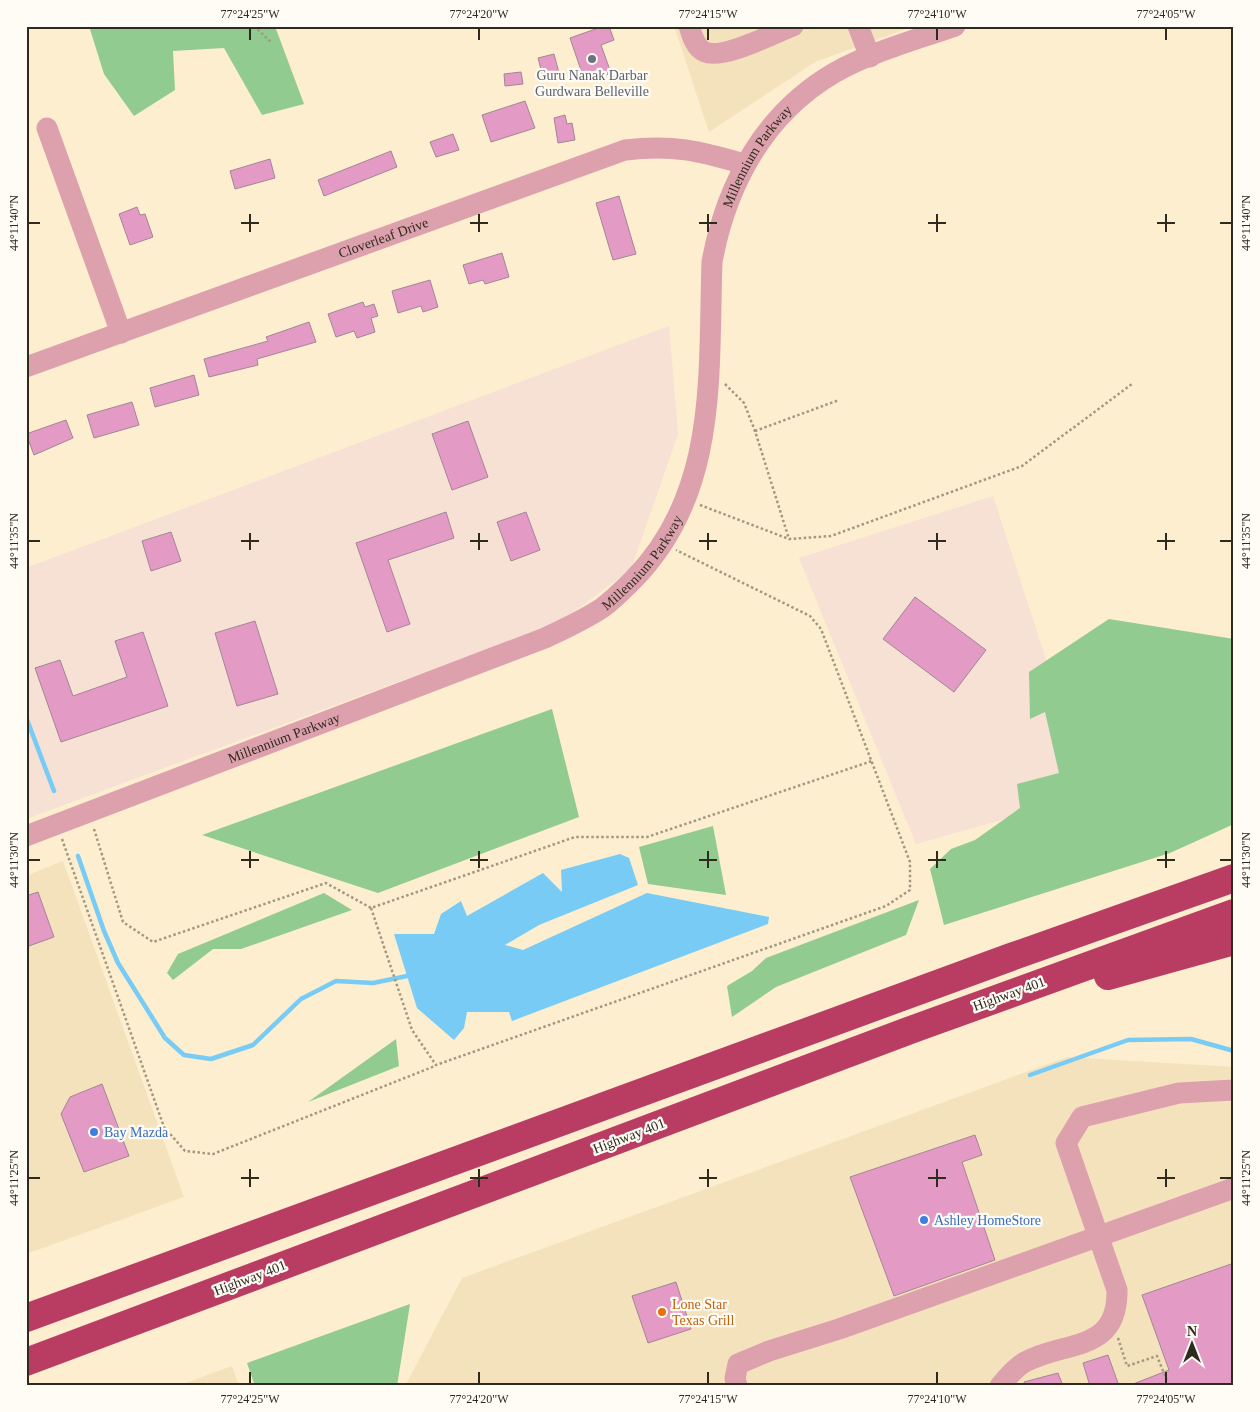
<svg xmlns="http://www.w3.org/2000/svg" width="1260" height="1412" font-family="'Times New Roman',serif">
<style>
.built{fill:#f4e2bd}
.industrial{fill:#f7e0d4}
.forest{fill:#92cb90}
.water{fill:#77cbf5}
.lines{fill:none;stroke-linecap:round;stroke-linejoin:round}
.stream{stroke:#77cbf5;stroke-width:4.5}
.building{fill:#e39bc5;stroke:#a38595}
.path{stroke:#a29881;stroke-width:2.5;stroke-dasharray:2.5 2.5;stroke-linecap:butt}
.minor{stroke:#dda1ad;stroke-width:21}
.highway{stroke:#b93d63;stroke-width:28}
.ticks{fill:none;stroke:#2f2a1e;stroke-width:2}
.worship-dot{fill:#6b7280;stroke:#fffcf6;stroke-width:2}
.shop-dot{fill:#3f7fe0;stroke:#fffcf6;stroke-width:2}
.food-dot{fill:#e8710a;stroke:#fffcf6;stroke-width:2}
.labels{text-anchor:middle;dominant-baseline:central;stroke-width:4.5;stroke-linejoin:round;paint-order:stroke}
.worship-label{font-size:14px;fill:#5b616d;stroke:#fffcf6}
.street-label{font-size:14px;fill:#2f2a1e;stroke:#fffcf6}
.shop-label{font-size:14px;fill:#366cbe;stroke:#fffcf6;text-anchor:start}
.food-label{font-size:14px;fill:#c56008;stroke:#fffcf6;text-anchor:start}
.neatline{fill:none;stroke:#2f2a1e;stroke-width:2}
.ticks-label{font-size:12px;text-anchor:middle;fill:#2f2a1e}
</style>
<rect width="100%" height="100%" fill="#fceecf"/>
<path class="built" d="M674 26H914L815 62 709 132Z
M63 861 184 1197 26 1254V876Z
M1067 1057 1234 1067V1386H405L462 1278Z
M232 1366 239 1386H178Z"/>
<path class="industrial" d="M669 326 678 434 631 569 560 622 26 819V568Z
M993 496 1090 795 916 844 799 558Z"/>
<path class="forest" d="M89 26H285L276 29 304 104 262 115 224 48 173 51 175 90 134 116 104 74Z
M1109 619 1234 639V824L1170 853 944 925 930 869 951 849 975 840 1020 808 1017 784 1059 773 1045 712 1030 719 1029 672Z
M552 709 579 817 378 893 202 835Z
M713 826 726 895 648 884 639 847Z
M324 893 352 910 241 949H213L173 980 167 973 178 954Z
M919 900 906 935 776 987 732 1017 727 986 752 971 766 958Z
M396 1039 399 1066 308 1102Z
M410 1304 397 1386H255L247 1363Z"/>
<path class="water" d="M620 854 629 858 638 885 539 925 505 945 523 950 647 893 769 917 768 924 512 1021 509 1012H467L464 1028 454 1040 417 1008 394 934H434L441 914 461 901 467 916 543 873 562 892 561 870Z"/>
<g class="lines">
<path class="stream" d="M26 717 54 791
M78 856 104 931 118 963 165 1038 184 1055 211 1059 253 1045 301 999 336 981 373 983 407 976
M1030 1075 1128 1040 1191 1039 1234 1051"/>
</g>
<path class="building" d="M604 26H609L614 40 601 45 611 73 585 82 570 38Z
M554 54 559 73 543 77 538 58Z
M521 72 523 84 505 86 504 74Z
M525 101 535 128 491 142 482 115Z
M565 115 567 124 572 123 575 140 558 143 554 118Z
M453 134 459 150 436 157 430 142Z
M391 151 397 167 324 196 318 180Z
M270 159 275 178 235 189 230 171Z
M619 196 636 254 613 260 596 203Z
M137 207 140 215 145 214 153 237 130 245 119 214Z
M502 253 509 277 485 284 483 280 469 284 463 265Z
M430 280 438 307 423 312 421 306 398 313 392 291Z
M363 302 365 307 374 304 378 316 371 318 375 332 357 338 354 331 336 337 328 314Z
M309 322 316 342 257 359 258 365 209 377 204 359 268 341 266 337Z
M194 375 199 395 155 407 150 388Z
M132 402 139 425 94 438 87 415Z
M66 420 73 438 34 455 26 434Z
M468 421 488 477 452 490 432 434Z
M446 512 454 538 388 560 410 624 387 632 356 543Z
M526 512 540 550 511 561 497 522Z
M171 532 181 561 151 571 142 541Z
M915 597 986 650 954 692 883 639Z
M255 621 278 694 237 706 215 633Z
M143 632 168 706 61 742 35 668 60 660 73 696 127 677 115 641Z
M38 892 54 937 26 947V896Z
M102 1084 129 1156 84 1172 61 1114 70 1097Z
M975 1135 982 1155 962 1162 995 1260 894 1296 850 1177Z
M1234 1263V1386H1128L1169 1370 1142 1295Z
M676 1282 691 1329 648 1343 632 1296Z
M1108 1355 1119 1386H1090L1083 1363Z
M1058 1373 1063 1386H1025L1024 1382Z"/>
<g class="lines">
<path class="path" d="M254 26 272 43
M725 384 744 403 755 431 789 539
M755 431 839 400
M700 505 789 539 831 536 1022 466 1132 384
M94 829 123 922 153 942 326 883 371 908 575 837H647L872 761
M62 839 164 1127 185 1151 213 1154 435 1066
M371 908 412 1030 436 1065 886 906 910 890V862L821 629 810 616 676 550
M1118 1338 1127 1366 1157 1356 1169 1386"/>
<g class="minor">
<path d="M689 26C692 35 695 48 705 52 723 60 774 33 793 26"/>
<path d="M858 26 870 57"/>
<path d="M47 128 121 333"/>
<path id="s1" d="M26 367 625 150C672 144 700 151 744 164"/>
<path id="s2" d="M26 836 545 638C564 629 584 620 602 608 613 600 623 590 633 580 719 493 708 375 712 262 726 185 764 114 834 73 871 52 915 40 955 26"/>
<path d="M737 1386 735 1378 738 1364 769 1351 839 1329 1234 1188"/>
<path d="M1000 1386C1007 1378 1015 1367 1025 1362 1066 1340 1118 1353 1117 1290L1066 1143 1082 1117 1179 1093 1234 1090"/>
</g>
<path class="highway" d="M1108 976 1234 941
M26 1318 1011 957 1234 878
M26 1362 916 1028 1234 913"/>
</g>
<path class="ticks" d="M250 28V40M479 28V40M708 28V40M937 28V40M1166 28V40M250 214V232M479 214V232M708 214V232M937 214V232M1166 214V232M28 223H40M241 223H259M470 223H488M699 223H717M928 223H946M1157 223H1175M1220 223H1232M250 533V550M479 533V550M708 533V550M937 533V550M1166 533V550M28 541H40M241 541H259M470 541H488M699 541H717M928 541H946M1157 541H1175M1220 541H1232M250 851V868M479 851V868M708 851V868M937 851V868M1166 851V868M28 860H40M241 860H259M470 860H488M699 860H717M928 860H946M1157 860H1175M1220 860H1232M250 1169V1187M479 1169V1187M708 1169V1187M937 1169V1187M1166 1169V1187M28 1178H40M241 1178H259M470 1178H488M699 1178H717M928 1178H946M1157 1178H1175M1220 1178H1232M250 1372V1384M479 1372V1384M708 1372V1384M937 1372V1384M1166 1372V1384"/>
<circle class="worship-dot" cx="592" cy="59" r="5"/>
<g class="shop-dot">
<circle cx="94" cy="1132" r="5"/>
<circle cx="924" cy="1220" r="5"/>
</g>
<circle class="food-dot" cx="662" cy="1312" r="5"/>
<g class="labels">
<g class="worship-label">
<text x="592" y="75">Guru Nanak Darbar<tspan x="592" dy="16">Gurdwara Belleville</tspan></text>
</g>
<g class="street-label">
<text stroke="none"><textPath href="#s2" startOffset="1115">Millennium Parkway</textPath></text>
<text stroke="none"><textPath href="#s1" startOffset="380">Cloverleaf Drive</textPath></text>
<text stroke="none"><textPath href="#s2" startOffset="681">Millennium Parkway</textPath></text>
<text stroke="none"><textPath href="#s2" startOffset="276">Millennium Parkway</textPath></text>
<text transform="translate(1009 994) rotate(-20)">Highway 401</text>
<text transform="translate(629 1136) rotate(-21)">Highway 401</text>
<text transform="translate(250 1278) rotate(-21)">Highway 401</text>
</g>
<g class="shop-label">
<text x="104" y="1132">Bay Mazda</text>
<text x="934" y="1220">Ashley HomeStore</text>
</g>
<g class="food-label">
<text x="672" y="1304">Lone Star<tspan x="672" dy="16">Texas Grill</tspan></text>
</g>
</g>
<rect width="1260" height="1412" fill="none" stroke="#fffcf6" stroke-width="55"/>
<g transform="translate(1192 1344)" stroke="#fffcf6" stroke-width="4" paint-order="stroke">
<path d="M0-4L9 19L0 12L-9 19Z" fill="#2f2a1e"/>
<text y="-8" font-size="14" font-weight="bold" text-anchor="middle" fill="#2f2a1e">N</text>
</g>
<rect x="28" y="28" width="1204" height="1356" class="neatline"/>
<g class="ticks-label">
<text x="250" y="18">77°24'25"W</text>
<text x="479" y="18">77°24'20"W</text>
<text x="708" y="18">77°24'15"W</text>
<text x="937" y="18">77°24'10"W</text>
<text x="1166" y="18">77°24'05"W</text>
<text transform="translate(14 223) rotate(-90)" y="4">44°11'40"N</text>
<text transform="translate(1246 223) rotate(-90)" y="4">44°11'40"N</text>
<text transform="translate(14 541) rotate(-90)" y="4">44°11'35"N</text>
<text transform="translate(1246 541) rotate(-90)" y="4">44°11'35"N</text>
<text transform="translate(14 860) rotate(-90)" y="4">44°11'30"N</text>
<text transform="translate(1246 860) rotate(-90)" y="4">44°11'30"N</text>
<text transform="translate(14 1178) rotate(-90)" y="4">44°11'25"N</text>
<text transform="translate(1246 1178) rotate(-90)" y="4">44°11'25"N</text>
<text x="250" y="1403">77°24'25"W</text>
<text x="479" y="1403">77°24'20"W</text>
<text x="708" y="1403">77°24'15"W</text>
<text x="937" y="1403">77°24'10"W</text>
<text x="1166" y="1403">77°24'05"W</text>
</g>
</svg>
